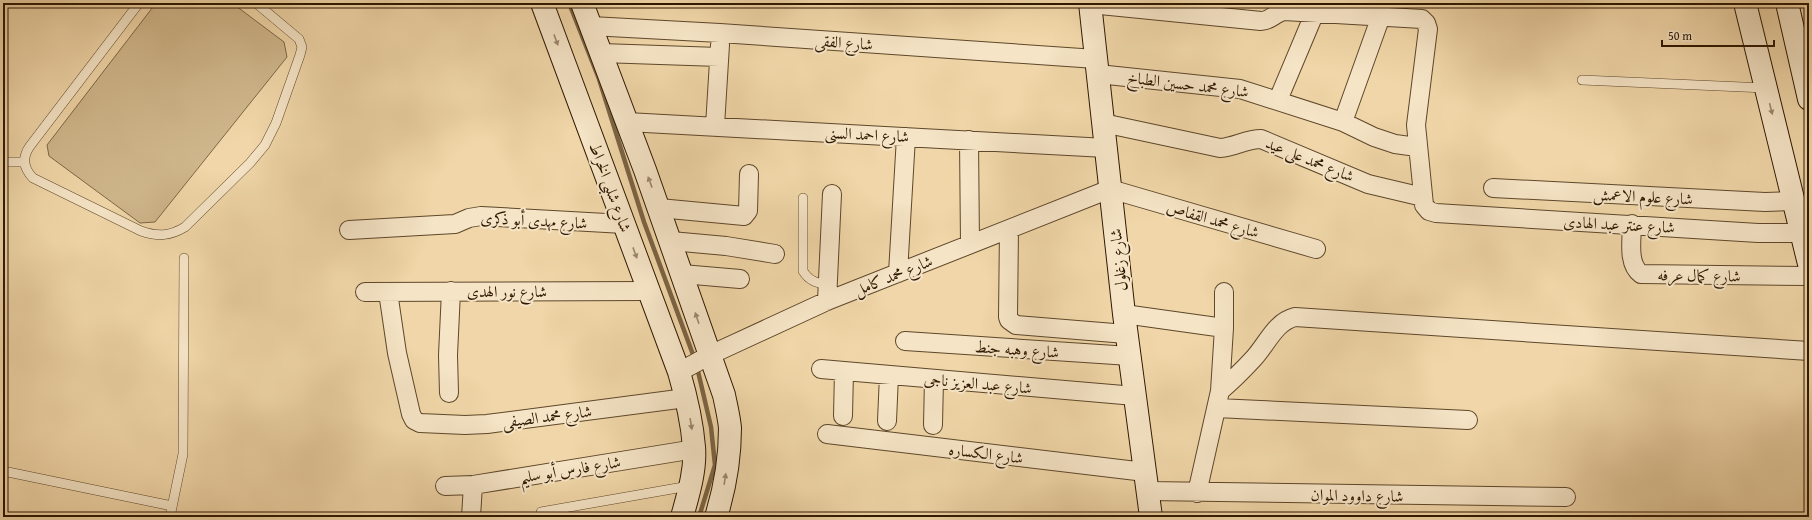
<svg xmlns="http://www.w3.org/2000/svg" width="1812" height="520" font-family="'Gentium Book Plus',Amiri,serif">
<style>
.green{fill:#cfb68b;stroke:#7e6646}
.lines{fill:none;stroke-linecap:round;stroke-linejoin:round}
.stream{stroke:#7b6343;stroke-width:4.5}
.lane-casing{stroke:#5e472a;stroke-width:10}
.street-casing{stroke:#5e472a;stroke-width:20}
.secondary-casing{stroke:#2e1700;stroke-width:24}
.lane{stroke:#f5e4c6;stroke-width:9}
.street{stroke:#f5e4c6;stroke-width:18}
.secondary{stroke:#f5e4c6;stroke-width:22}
.oneway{fill:#9b886d}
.labels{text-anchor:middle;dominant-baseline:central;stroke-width:4;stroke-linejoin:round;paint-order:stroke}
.street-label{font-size:16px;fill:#2e1700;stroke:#f5e4c6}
</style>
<rect width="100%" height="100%" fill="#f0d6a8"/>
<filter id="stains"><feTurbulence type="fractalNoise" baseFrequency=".005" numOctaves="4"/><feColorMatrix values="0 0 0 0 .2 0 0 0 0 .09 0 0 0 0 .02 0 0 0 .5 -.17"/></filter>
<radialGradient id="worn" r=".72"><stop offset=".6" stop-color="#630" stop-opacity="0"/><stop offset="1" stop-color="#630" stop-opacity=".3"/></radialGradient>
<path class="green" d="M156 3H232L284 42 287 57 155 222 140 223 49 156 47 145Z"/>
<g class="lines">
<path class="stream" d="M569 3 599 79 644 222 695 360
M697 367 711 427 715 465 699 517"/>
<g class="lane-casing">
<path id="lane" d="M139 3 30 146C22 157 23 168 33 178L141 231C158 237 170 236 185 227L250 163 265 145 276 123 300 55 302 47 299 39 256 3
M1582 80 1766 88
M3 162H24
M803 198V271C809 281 817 283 828 285
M3 471 172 506
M541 512 689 486
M170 517 183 454 184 258"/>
</g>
<g class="street-casing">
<path id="street" d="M1090 4 1261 21C1270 21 1275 13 1284 11L1422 19 1426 23 1428 29 1416 125 1424 205 1429 211 1436 213 1758 233H1801
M591 26 720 33 1096 59
M601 53 719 57
M1098 74 1240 89 1343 122 1374 137 1395 144 1417 147
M1278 100 1315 12
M627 122 1106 148
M1343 122 1381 16
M1103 123 1220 148C1235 147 1246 139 1261 139L1368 184 1423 197
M715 126 720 45
M969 140 970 244
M1493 188 1765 202 1794 201
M659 208 744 216 748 211 749 174
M1632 224C1632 239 1627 264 1641 274L1809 276
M1009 229 1008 317 1009 320 1016 325 1126 334
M349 230 455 224 469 218 481 216 624 224
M671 241 726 246 775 254
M898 273 906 137
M682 274 740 279
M365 292 649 291
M388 292 397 353 411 414 414 420 420 423 465 425 487 424 686 398
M827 301 832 194
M1124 314 1224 328
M905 341 1130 356
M821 369 1135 396
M679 372 710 355 827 301 1110 189 1316 249
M1220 391C1232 381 1243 370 1254 358 1267 344 1275 322 1295 317L1809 351
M449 393 448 355 451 291
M1217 408 1468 420
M843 416 844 371
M887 421 889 375
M933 425 934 379
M827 434 1145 472
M445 486 473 485 695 449
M1148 491 1566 497
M1197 493 1220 391 1224 328V292
M471 517 473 485"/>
</g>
<g class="secondary-casing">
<path id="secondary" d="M542 3 679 372C686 396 692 422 694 447 696 470 688 495 682 517
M582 3 645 170 724 395C726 405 729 417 730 428 730 459 725 488 716 517
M1090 3 1124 314 1151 517
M1745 3 1809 264
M1787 3 1809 99"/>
</g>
<use href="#lane" class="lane"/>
<use href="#street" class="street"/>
<use href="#secondary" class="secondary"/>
</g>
<defs><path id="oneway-solid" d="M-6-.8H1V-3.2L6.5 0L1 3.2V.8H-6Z"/></defs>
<g class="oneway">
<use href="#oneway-solid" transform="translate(556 40) rotate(70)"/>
<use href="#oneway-solid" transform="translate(1771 109) rotate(76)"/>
<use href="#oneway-solid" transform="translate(650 182) rotate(-110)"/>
<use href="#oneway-solid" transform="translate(635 253) rotate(70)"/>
<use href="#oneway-solid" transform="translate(697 318) rotate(-109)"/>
<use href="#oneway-solid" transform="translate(691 424) rotate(81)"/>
<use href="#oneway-solid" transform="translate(725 479) rotate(-81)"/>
</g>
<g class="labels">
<g class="street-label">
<text transform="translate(844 42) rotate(4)">شارع الفقى</text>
<text transform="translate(1188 84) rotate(7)">شارع محمد حسين الطباخ</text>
<text transform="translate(867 134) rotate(3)">شارع احمد السنى</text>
<text transform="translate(1310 159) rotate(22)">شارع محمد على عيد</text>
<text transform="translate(611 187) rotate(70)">شارع شلبى الخراط</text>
<text transform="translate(1643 196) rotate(3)">شارع علوم الاعمش</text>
<text transform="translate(1213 219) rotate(16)">شارع محمد القفاص</text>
<text transform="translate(534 220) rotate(3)">شارع مهدى أبو ذكرى</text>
<text transform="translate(1619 224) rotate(3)">شارع عنتر عبد الهادى</text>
<text transform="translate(1118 260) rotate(-96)">شارع زغلول</text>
<text transform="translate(893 275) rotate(-22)">شارع محمد كامل</text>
<text transform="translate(1699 275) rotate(1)">شارع كمال عرفه</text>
<text x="507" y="291">شارع نور الهدى</text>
<text transform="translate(1017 349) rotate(4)">شارع وهبه جنط</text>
<text transform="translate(978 383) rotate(5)">شارع عبد العزيز ناجى</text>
<text transform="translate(547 416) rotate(-7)">شارع محمد الصيفى</text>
<text transform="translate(986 453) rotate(7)">شارع الكساره</text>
<text transform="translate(570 469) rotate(-9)">شارع فارس أبو سليم</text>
<text transform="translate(1357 495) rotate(1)">شارع داوود الموان</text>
</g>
</g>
<rect width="1812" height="520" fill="none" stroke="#f0d6a8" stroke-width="16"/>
<rect x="4" y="4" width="1804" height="512" fill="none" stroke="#2e1700" stroke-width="2"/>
<rect x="8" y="8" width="1796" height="504" fill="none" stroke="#2e1700"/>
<path d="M1662 40v6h112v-6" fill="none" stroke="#2e1700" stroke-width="2"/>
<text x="1668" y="40" font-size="12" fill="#2e1700" stroke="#f5e4c6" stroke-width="3" paint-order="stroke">50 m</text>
<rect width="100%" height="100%" filter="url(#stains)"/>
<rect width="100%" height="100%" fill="url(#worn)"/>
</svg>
